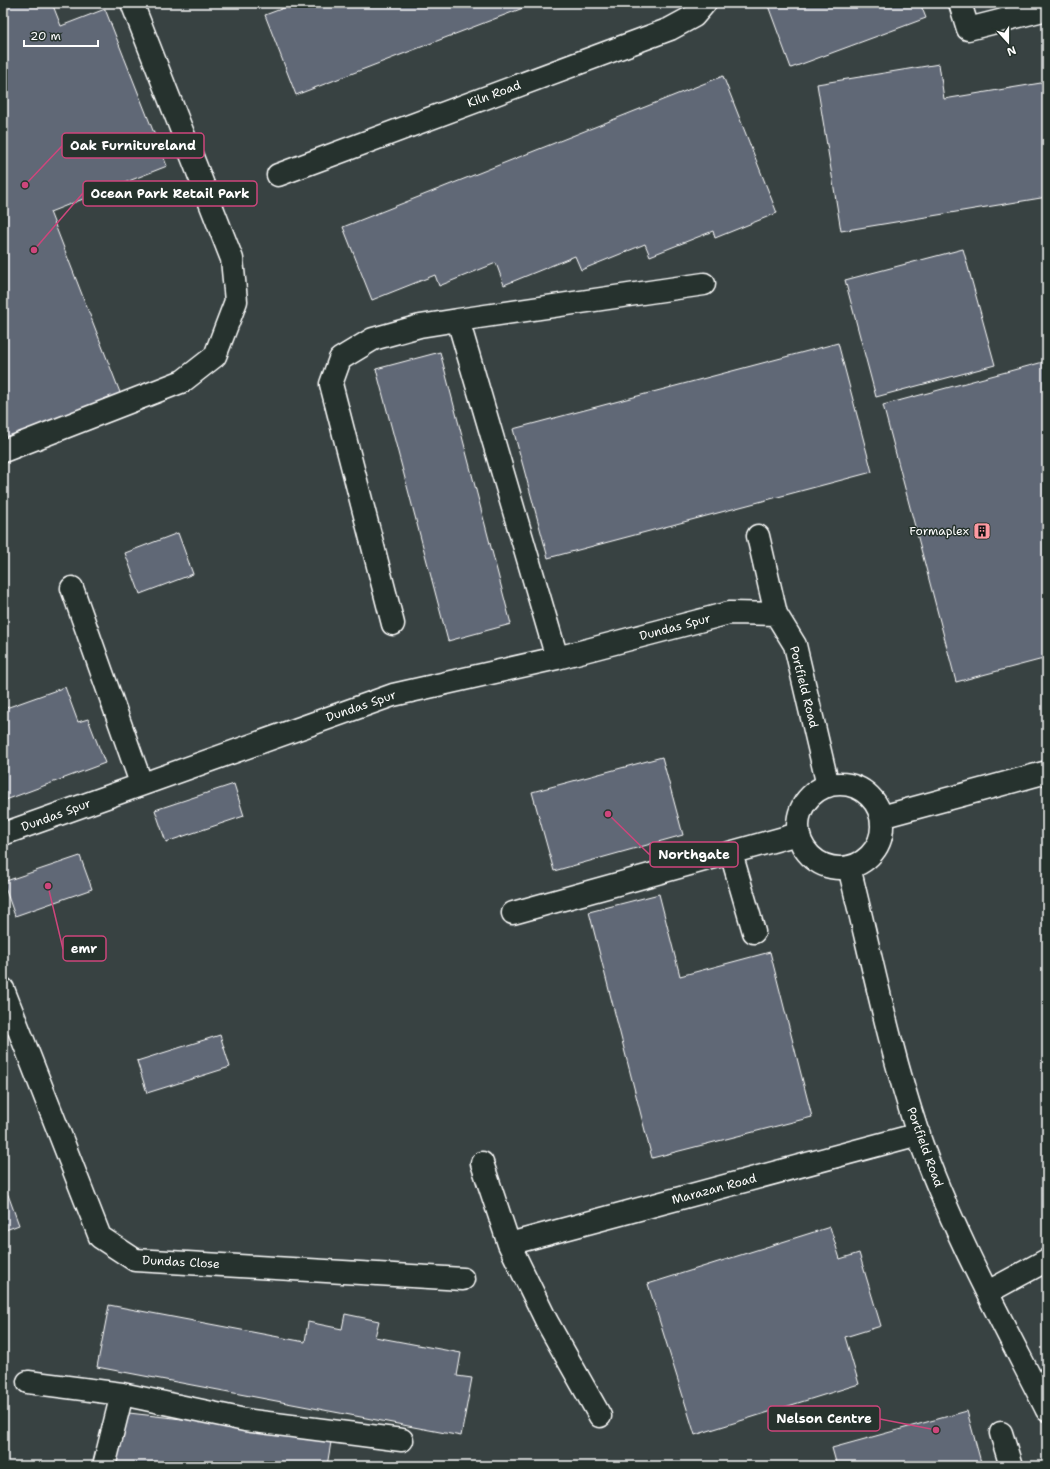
<svg xmlns="http://www.w3.org/2000/svg" width="1050" height="1469" font-family="'Shantell Sans',sans-serif">
<style>
.built{fill:#384343}
.building{fill:#616876;stroke:#fff}
.lines{fill:none;stroke-linecap:round;stroke-linejoin:round}
.minor-casing{stroke:#fff;stroke-width:25}
.minor{stroke:#26332d;stroke-width:22}
.labels{text-anchor:middle;dominant-baseline:central;stroke-width:3;stroke-linejoin:round;paint-order:stroke}
.street-label{font-size:12px;fill:#fff;stroke:#26332d}
.poi-label{font-size:12px;fill:#fff;stroke:#26332d;text-anchor:end}
.leader{fill:none;stroke:#ce467c;stroke-width:1.5}
.callout-dot{fill:#ce467c;stroke:#26332d;stroke-width:1.5}
.callout{fill:#26332d;stroke:#ce467c;stroke-width:1.5}
.callout-label{font-size:13px;text-anchor:middle;font-weight:bold;fill:#fff}
</style>
<rect width="100%" height="100%" fill="#26332d"/>
<filter id="ink" filterUnits="userSpaceOnUse"><feTurbulence type="fractalNoise" baseFrequency=".025" numOctaves="2"/><feDisplacementMap in="SourceGraphic" scale="8" xChannelSelector="R" yChannelSelector="G"/><feConvolveMatrix kernelMatrix="1 2 1 2 8 2 1 2 1" color-interpolation-filters="sRGB"/></filter>
<g filter="url(#ink)">
<path class="built" d="M3 3H1047V1466H3Z"/>
<path class="building" d="M3 3H52L61 26 105 9 167 166 50 212 121 395 3 441Z
M297 3H536L296 95 265 15Z
M767 3H920L926 18 791 68Z
M939 64 944 99 1047 82V197L841 231 817 84Z
M723 76 777 213 715 238 713 231 650 256 645 244 581 270 575 256 504 285 496 263 439 286 435 275 372 300 343 227Z
M963 249 995 365 876 397 845 280Z
M838 343 872 472 548 558 513 429Z
M440 352 511 624 448 641 376 369Z
M1047 361V658L956 682 883 405Z
M178 533 193 574 140 594 125 553Z
M65 687 78 722 88 719 105 763 3 801V700L6 708Z
M662 757 683 835 554 871 532 792Z
M234 784 244 816 166 842 155 810Z
M80 856 92 889 15 916 3 882Z
M659 894 680 976 770 952 812 1117 652 1158 589 912Z
M220 1035 230 1067 147 1093 137 1061Z
M3 1181 19 1225 3 1231Z
M830 1227 840 1259 859 1253 881 1326 845 1337 859 1384 695 1435 648 1284Z
M109 1305 305 1342 308 1322 342 1329 345 1314 379 1321 375 1337 461 1353 457 1376 472 1378 461 1436 97 1367Z
M967 1411 982 1466H837L832 1448Z
M120 1412 332 1436 327 1466H115Z"/>
<g class="lines">
<g class="minor-casing">
<path id="minor" d="M960 3 968 29 1047 9
M278 175 670 29 694 16 705 3
M458 320 704 284
M3 451 183 381 215 356 236 301 232 259 132 3
M758 536 776 614
M72 588 141 783
M393 624 331 384 340 359 373 339 420 326 458 320 557 658
M798 826a42 42 0 1 1 84 0a42 42 0 1 1-84 0Z
M881 817 1047 772
M3 834 393 695 557 658 729 613 776 614 795 645 828 786
M731 853 754 932
M849 867C871 956 889 1047 918 1134 951 1229 1002 1321 1047 1410
M513 913 798 834
M3 989 100 1237 135 1260 463 1279
M482 1163 509 1244 547 1322 600 1416
M509 1244 919 1134
M988 1292 1047 1260
M28 1382 122 1394
M1001 1433 1011 1466
M104 1466 122 1394 245 1420 402 1440"/>
</g>
<use href="#minor" class="minor"/>
</g>
</g>
<defs>
<g id="building-square" transform="scale(0.9)"><rect x="-9" y="-9" width="18" height="18" rx="4" fill="#ff9aa2" stroke="#26332d"/><path d="M-4-6H4V6H1V3H-1V6H-4ZM-2.5-4.3h1.7v1.8h-1.7ZM.8-4.3h1.7v1.8H.8ZM-2.5-1h1.7V.8h-1.7ZM.8-1h1.7V.8H.8Z" fill="#111"/></g>
</defs>
<g fill-rule="evenodd">
<use href="#building-square" x="982" y="531"/>
</g>
<g class="labels">
<g class="street-label">
<text transform="translate(494 94) rotate(-20)">Kiln Road</text>
<text transform="translate(675 627) rotate(-15)">Dundas Spur</text>
<text transform="translate(804 687) rotate(76)">Portfield Road</text>
<text transform="translate(361 706) rotate(-19)">Dundas Spur</text>
<text transform="translate(56 815) rotate(-20)">Dundas Spur</text>
<text transform="translate(925 1147) rotate(70)">Portfield Road</text>
<text transform="translate(714 1189) rotate(-15)">Marazan Road</text>
<text transform="translate(181 1262) rotate(3)">Dundas Close</text>
</g>
<g class="poi-label">
<text x="969" y="531">Formaplex</text>
</g>
</g>
<path class="leader" d="M25 185L62 146M34 250L83 193M608 814L650 855M48 886L63 949M936 1430L880 1419"/>
<g class="callout-dot">
<circle cx="25" cy="185" r="4"/>
<circle cx="34" cy="250" r="4"/>
<circle cx="608" cy="814" r="4"/>
<circle cx="48" cy="886" r="4"/>
<circle cx="936" cy="1430" r="4"/>
</g>
<g class="callout">
<rect x="62" y="133" width="142" height="25" rx="4"/>
<rect x="83" y="181" width="174" height="25" rx="4"/>
<rect x="650" y="842" width="88" height="25" rx="4"/>
<rect x="63" y="936" width="43" height="25" rx="4"/>
<rect x="768" y="1406" width="112" height="25" rx="4"/>
</g>
<g class="callout-label">
<text x="133" y="150">Oak Furnitureland</text>
<text x="170" y="198">Ocean Park Retail Park</text>
<text x="694" y="859">Northgate</text>
<text x="84" y="953">emr</text>
<text x="824" y="1423">Nelson Centre</text>
</g>
<rect width="1050" height="1469" fill="none" stroke="#26332d" stroke-width="16"/>
<rect x="8" y="8" width="1034" height="1453" fill="none" stroke="#fff" stroke-width="1.5" filter="url(#ink)"/>
<g transform="translate(1008 42) rotate(159)" stroke="#26332d" stroke-width="3" paint-order="stroke">
<path d="M0-3L7 15L0 10L-7 15Z" fill="#ffffff"/>
<text y="-6" font-size="11" font-weight="bold" text-anchor="middle" fill="#ffffff">N</text>
</g>
<path d="M24 40v6h74v-6" fill="none" stroke="#ffffff" stroke-width="2"/>
<text x="30" y="40" font-size="12" fill="#ffffff" stroke="#26332d" stroke-width="3" paint-order="stroke">20 m</text>
</svg>
